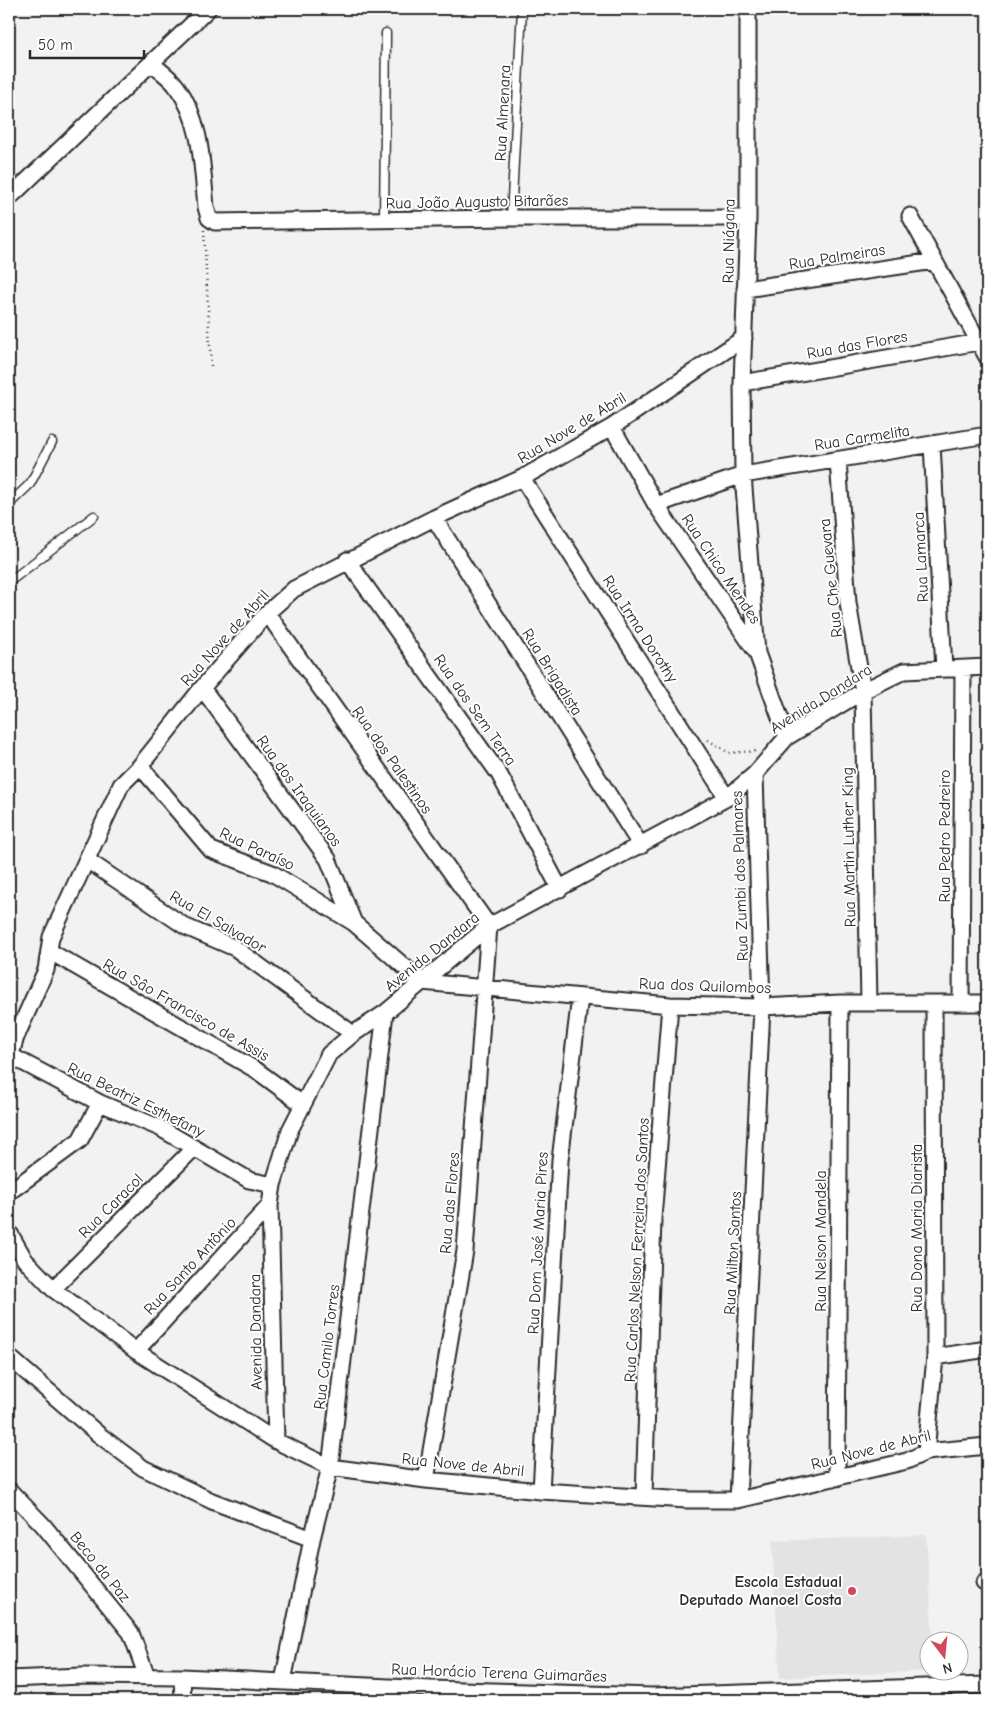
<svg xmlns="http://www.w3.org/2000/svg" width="996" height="1709" font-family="'Comic Neue',sans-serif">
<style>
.built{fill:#e3e3e3}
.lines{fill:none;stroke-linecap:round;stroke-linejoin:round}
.lane-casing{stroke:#2b2b2b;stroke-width:11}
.street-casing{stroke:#2b2b2b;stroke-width:19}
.path{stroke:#2b2b2b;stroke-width:2.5;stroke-dasharray:1 4;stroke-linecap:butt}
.lane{stroke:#fff;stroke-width:8}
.street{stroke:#fff;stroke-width:15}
.poi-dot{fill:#d1495b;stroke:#fff;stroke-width:2}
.labels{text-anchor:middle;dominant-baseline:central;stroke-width:4;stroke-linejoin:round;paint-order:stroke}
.street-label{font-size:16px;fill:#2b2b2b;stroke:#fff}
.poi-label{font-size:16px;font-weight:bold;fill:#2b2b2b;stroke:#fff;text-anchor:end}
</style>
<rect width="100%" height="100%" fill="#f2f2f2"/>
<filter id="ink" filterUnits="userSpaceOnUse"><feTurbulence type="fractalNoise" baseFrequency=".02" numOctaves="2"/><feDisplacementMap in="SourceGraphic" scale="10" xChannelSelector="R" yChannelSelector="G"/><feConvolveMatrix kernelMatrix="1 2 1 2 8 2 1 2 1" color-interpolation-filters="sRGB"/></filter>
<g filter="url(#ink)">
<path class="built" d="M926 1535 933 1641 928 1642V1671L780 1678 772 1541Z"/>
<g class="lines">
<g class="lane-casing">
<path id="lane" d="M511 218 522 9
M384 220 386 33
M9 504 30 484 52 442
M9 582 94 516"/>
</g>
<g class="street-casing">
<path id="street" d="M748 9V218L742 383 743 475 757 653
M151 63C159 70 171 78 177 87 202 121 202 166 206 207L209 218 215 222 511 218H748
M9 198 208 9
M910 216 987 357
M745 289 934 261
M742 383 979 342
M612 427 656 505 757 653 787 737
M932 444 944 669
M838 460 848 603 863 691 869 1003
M522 478 727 798
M656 505 743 475 987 435
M434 518 641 846
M347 560 499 774 560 889
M267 613 489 926 465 1251 426 1480
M202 688 328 859 354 923 422 982 670 1005 762 1007 840 1003H987
M140 766 211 850 272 873 354 923
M87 860 186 927 235 948 353 1034
M49 951 256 1070 302 1104
M961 1003 963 669
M9 1055 100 1103 160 1128 249 1180 273 1185
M9 1061 16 1037 46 970 51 937 121 785 140 766 202 688 267 613 294 589 434 518 522 478 612 427 744 338
M9 1192 80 1140 100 1103
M9 1232 25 1260 53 1289 136 1351 276 1441 330 1467 426 1480 541 1491 687 1500H738L907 1461 926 1452 987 1446
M53 1289 194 1148
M136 1351 270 1205
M9 1357 98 1434 143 1468 212 1501 312 1539
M935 1357 987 1349
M276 1441 270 1205 273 1185 290 1130 329 1054 353 1034 385 1013 489 926 727 798 755 774 787 737 863 691 904 671 987 667
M926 1452 935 1357 934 1003
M837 1478 840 1003
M9 1490 43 1525 131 1633 147 1677
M541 1491 560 1160 580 997
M644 1497 653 1219 670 1005
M738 1500 762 1007 755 774
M984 1583H987
M182 1677 183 1700
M9 1679 82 1676 182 1677 431 1689 652 1696 987 1685
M283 1681 312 1539 330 1467 385 1013"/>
</g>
<path class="path" d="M204 230 211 366
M708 740 729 753 756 751"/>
<use href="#lane" class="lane"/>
<use href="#street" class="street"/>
</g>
</g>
<circle class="poi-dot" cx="852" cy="1591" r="5"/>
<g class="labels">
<g class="street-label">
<text transform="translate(503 113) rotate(-87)">Rua Almenara</text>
<text transform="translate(477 202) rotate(-1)">Rua João Augusto Bitarães</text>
<text transform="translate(729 241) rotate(-89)">Rua Niágara</text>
<text transform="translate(837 257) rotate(-9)">Rua Palmeiras</text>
<text transform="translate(857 345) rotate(-10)">Rua das Flores</text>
<text transform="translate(572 428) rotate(-31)">Rua Nove de Abril</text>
<text transform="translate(862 438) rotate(-9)">Rua Carmelita</text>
<text transform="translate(921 557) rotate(-93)">Rua Lamarca</text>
<text transform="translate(721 569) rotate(56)">Rua Chico Mendes</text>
<text transform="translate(831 578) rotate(-96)">Rua Che Guevara</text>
<text transform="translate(640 629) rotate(57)">Rua Irma Dorothy</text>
<text transform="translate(225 638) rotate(-48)">Rua Nove de Abril</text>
<text transform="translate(552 672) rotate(58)">Rua Brigadista</text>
<text transform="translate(821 699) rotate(-32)">Avenida Dandara</text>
<text transform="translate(475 710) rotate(55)">Rua dos Sem Terra</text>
<text transform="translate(392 760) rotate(55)">Rua dos Palestinos</text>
<text transform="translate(299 791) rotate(54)">Rua dos Iraquianos</text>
<text transform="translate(945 836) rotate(-90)">Rua Pedro Pedreiro</text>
<text transform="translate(849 847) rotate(-91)">Rua Martin Luther King</text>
<text transform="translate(257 849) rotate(25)">Rua Paraíso</text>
<text transform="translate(740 876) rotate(-92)">Rua Zumbi dos Palmares</text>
<text transform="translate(218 922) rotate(30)">Rua El Salvador</text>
<text transform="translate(432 952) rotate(-39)">Avenida Dandara</text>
<text transform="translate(705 986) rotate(2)">Rua dos Quilombos</text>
<text transform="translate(186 1010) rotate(30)">Rua Sâo Francisco de Assis</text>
<text transform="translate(136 1100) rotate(26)">Rua Beatriz Esthefany</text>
<text transform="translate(450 1203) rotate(-85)">Rua das Flores</text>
<text transform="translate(111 1206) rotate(-45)">Rua Caracol</text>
<text transform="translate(917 1228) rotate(-90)">Rua Dona Maria Diarista</text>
<text transform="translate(821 1241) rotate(-90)">Rua Nelson Mandela</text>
<text transform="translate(538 1243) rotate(-87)">Rua Dom José Maria Pires</text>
<text transform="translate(637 1250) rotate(-87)">Rua Carlos Nelson Ferreira dos Santos</text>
<text transform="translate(733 1253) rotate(-87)">Rua Milton Santos</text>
<text transform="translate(190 1266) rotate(-47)">Rua Santo Antônio</text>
<text transform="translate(256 1332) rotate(-91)">Avenida Dandara</text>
<text transform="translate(327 1347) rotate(-83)">Rua Camilo Torres</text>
<text transform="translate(871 1450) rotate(-14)">Rua Nove de Abril</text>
<text transform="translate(463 1465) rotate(6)">Rua Nove de Abril</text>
<text transform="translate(100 1567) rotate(51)">Beco da Paz</text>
<text transform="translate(499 1673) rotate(2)">Rua Horácio Terena Guimarães</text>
</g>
<g class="poi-label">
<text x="842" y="1582">Escola Estadual<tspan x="842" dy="18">Deputado Manoel Costa</tspan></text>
</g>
</g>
<rect width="996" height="1709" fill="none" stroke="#fff" stroke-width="30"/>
<rect x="15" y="15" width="966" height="1679" fill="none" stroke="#2b2b2b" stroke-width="2" filter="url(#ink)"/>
<g transform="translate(944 1656) rotate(164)"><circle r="24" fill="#ffffff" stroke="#aaaaaa"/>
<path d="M0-4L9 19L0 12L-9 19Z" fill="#d1495b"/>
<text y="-8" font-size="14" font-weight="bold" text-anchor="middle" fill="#2b2b2b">N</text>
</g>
<path d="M30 50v8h114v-8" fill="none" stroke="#2b2b2b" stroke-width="2.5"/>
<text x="38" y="50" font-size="15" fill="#2b2b2b" stroke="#ffffff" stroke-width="4" paint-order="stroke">50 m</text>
</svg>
